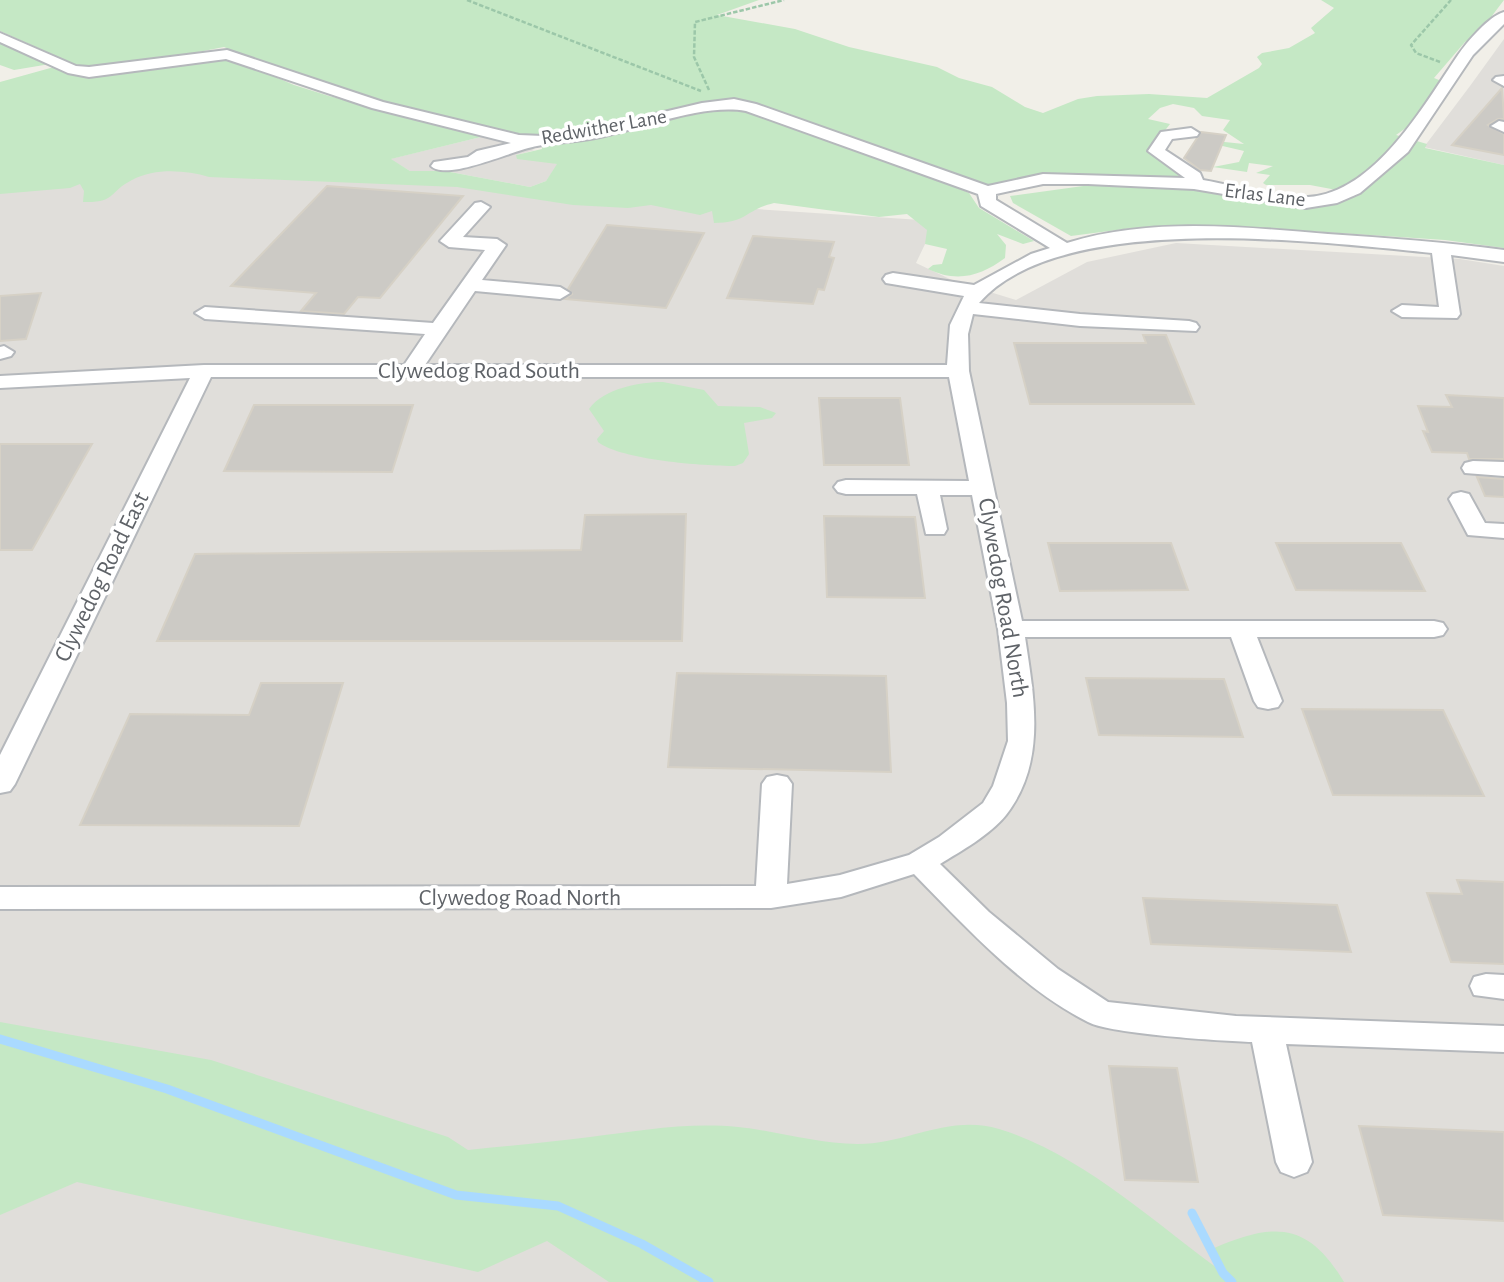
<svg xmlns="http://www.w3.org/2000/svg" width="1504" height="1282" font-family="'Alegreya Sans',sans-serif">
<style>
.industrial{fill:#e0deda}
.green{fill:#c5e8c5}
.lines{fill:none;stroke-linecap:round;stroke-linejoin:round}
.stream{stroke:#aadaff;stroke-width:9}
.building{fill:#cccac5;stroke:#d6d1c6;stroke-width:2}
.minor-casing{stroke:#b5b8bc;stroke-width:4}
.path{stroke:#9cc7a9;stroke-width:2.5;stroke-dasharray:4.5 2;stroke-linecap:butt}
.minor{fill:#fff;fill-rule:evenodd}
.labels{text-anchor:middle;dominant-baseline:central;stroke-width:7;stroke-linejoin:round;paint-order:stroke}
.far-street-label{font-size:21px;fill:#5f6368;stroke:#fff}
.street-label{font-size:24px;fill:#5f6368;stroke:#fff}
</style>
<rect width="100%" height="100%" fill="#f1efe8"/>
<path class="industrial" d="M1504 39V165L1424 147 1470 86Z
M485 136 535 150 516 155 558 164 546 181 530 187 445 171H410L390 159Z
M149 151 604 199 936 221 916 263 954 281 1016 300 1087 262 1176 243 1460 259 1504 266V1282H0V182Z"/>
<path class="green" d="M0 0H759L717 15 795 29 849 47 937 67 959 78 992 87 1025 107 1043 113 1078 99 1097 96 1149 94 1207 98 1259 68 1262 64 1257 57 1262 53 1289 48 1315 33 1311 28 1334 8 1321 0H1504L1479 33 1465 42 1434 78 1439 80 1440 86 1413 123 1396 135 1427 144 1425 148 1504 165V248L1445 240 1217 225 1132 228 1071 236 1013 203 1010 196 1105 183 1193 187 1310 206 1360 192 1380 172 1367 170 1342 191 1310 185H1266L1263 183 1270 175 1256 173 1273 166 1249 163 1247 172 1213 167 1239 162 1244 151 1214 144 1215 141 1244 144 1223 130 1230 120 1202 116 1194 108 1173 104 1160 108 1148 119 1170 124 1149 151 1179 174 1177 178 1163 181 1060 173 1042 174 998 186 970 184 753 105 738 103 540 139 513 136 368 99 280 71 224 47 121 67H81L0 31Z
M0 40 50 64 14 70 0 65Z
M207 58 236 60 294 85 329 96 485 136 391 159 410 171H445L530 187 546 181 557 164 517 159 516 155 542 149 541 143 721 109 750 112 944 182 969 193 979 208 1034 241 1023 244 997 234 1006 245 1005 258C981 276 957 283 928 269L933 265 942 264 947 249 925 244 927 230 907 214 879 217 774 203C745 210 747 223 714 223L712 211 700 215 651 205 628 208 573 205 457 187 209 177C185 170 155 168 132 180 108 192 117 203 83 202L84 191 80 184 70 188 0 194V82L54 67C90 88 167 65 207 58Z
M663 382 704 390 718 406 760 407 776 413 772 418 744 423 749 454 743 463 735 466C704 466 621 460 598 442L597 439 604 431 589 409C604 388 640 382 663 382Z
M0 1022 211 1060 448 1137 468 1150C509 1146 549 1142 590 1137 639 1131 687 1122 738 1127 778 1131 817 1144 858 1144 907 1144 949 1114 999 1129 1079 1153 1154 1222 1221 1271L1212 1249C1273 1222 1308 1221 1344 1282H609L547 1241 478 1272 77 1182 0 1215Z"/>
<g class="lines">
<path class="stream" d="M0 1039 167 1089 456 1195 558 1206 642 1244 709 1282
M1192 1213 1223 1273 1232 1282"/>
</g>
<path class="building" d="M1502 88 1504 119H1498L1488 125 1504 134V155L1452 145Z
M1201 132 1226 135 1211 171 1200 170 1184 158Z
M327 186 463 196 380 298 358 297 344 314 301 311 316 293 231 286Z
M607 225 704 233 666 308 565 299 572 294 568 289Z
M753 236 834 242 829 257 834 258 824 290 818 289 813 304 727 298Z
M41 293 26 339 0 341V296Z
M1143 335H1166L1194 404H1030L1014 343H1146Z
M1446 395 1504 398V459H1469L1467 453 1432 452 1423 431 1428 432 1418 406 1452 407Z
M819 398H900L909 465H824Z
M254 405H413L392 472 224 471Z
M0 444H92L32 550H0Z
M1477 477 1504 479V497L1485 496Z
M686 514 682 641H157L195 554 581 550 585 515Z
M824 516 915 517 925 598 827 597Z
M1048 543H1171L1188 590 1060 591Z
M1276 543H1401L1425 591 1296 590Z
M677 673 886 676 891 772 668 767Z
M1086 678 1224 679 1243 737 1099 735Z
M261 683H343L299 826 80 825 130 714 249 715Z
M1302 709 1443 710 1484 796 1333 795Z
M1457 880 1504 882V964L1451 962 1427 893 1462 894Z
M1143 898 1337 905 1351 952 1151 944Z
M1109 1066 1177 1068 1198 1182 1125 1180Z
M1359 1126 1504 1132V1221L1383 1215Z"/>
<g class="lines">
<g class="minor-casing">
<path id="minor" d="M1504 12V24L1473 55 1408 152 1360 193 1337 203 1306 208 1194 189 1088 184H1043L996 194V200L1067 243C1150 217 1243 227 1328 234 1387 238 1446 242 1504 250V262L1451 255 1460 314 1457 318 1402 317 1392 311 1402 305 1439 307 1432 253C1320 242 1060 209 979 303L1080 314 1189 321 1196 323 1199 327 1196 331 1080 326 973 314 968 334 969 371 1022 621H1434L1443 623 1447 629 1443 635 1434 637H1257L1282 701 1278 707 1268 709 1258 707 1254 701 1231 637H1025C1034 698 1047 762 1006 815 990 835 961 851 940 864L989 912 1058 969 1108 1002 1236 1016 1504 1026V1052L1286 1044 1312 1162 1307 1172 1294 1177 1281 1172 1276 1162 1252 1042C1222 1041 1110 1034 1088 1022 1021 988 966 927 914 874L841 897 771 908 0 909V887L756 886 762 784 767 777 777 775 787 777 792 784 787 884 840 875 909 855 939 837 983 803 993 786 1008 741 1007 703 998 629 972 495H940L947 529 944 534H926L917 494H846L838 492 834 487 838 482 846 480 969 481 949 377H211L15 784 10 791 0 793V755L190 378 0 388V376L204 365H404L425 334 205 319 195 313 205 307 433 323 485 250 449 247 440 241 475 203 481 202 490 207 463 237 497 239 506 245 482 280 560 287 570 293 560 299 475 291 425 365H947L950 325 964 296 886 283 883 279 886 275 893 273 974 285 1031 254 1050 248 981 206 978 194 746 111C701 103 640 130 595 138 576 142 556 142 537 146 516 149 446 182 431 166L434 162 468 157 477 151 511 143 372 108 226 59 89 77 68 73 0 42V33L76 66 89 67 227 50 383 102 519 135 543 136 596 128 702 103 734 99 756 104 988 186 1043 174 1185 178 1148 151 1161 132 1191 128 1199 133 1197 136 1172 139 1165 150 1200 173 1203 180C1232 185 1280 199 1308 197 1375 193 1424 105 1458 55 1467 42 1489 16 1504 12Z
M1504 76V86L1493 80 1496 77Z
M1499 121 1504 122V132L1491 126Z
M4 346 14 352 11 356 0 359V347Z
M1473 461 1504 462V476L1465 473 1462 468 1465 463Z
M1461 492 1469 494 1485 523 1504 524V538L1468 535 1449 499 1453 494Z
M1486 974 1504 975V999L1474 995 1470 986 1474 977Z"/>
</g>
<path class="path" d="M467 0 701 91
M1440 62 1416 53 1411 45 1451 0
M709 90 694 57 695 22 784 0"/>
<use href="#minor" class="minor"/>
</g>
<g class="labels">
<g class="far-street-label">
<text transform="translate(604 127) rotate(-10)">Redwither Lane</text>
<text transform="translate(1265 195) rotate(7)">Erlas Lane</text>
</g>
<g class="street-label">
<text x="479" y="371">Clywedog Road South</text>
<text transform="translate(102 577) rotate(-64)">Clywedog Road East</text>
<text transform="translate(1003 598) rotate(80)">Clywedog Road North</text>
<text x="520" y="898">Clywedog Road North</text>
</g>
</g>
</svg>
